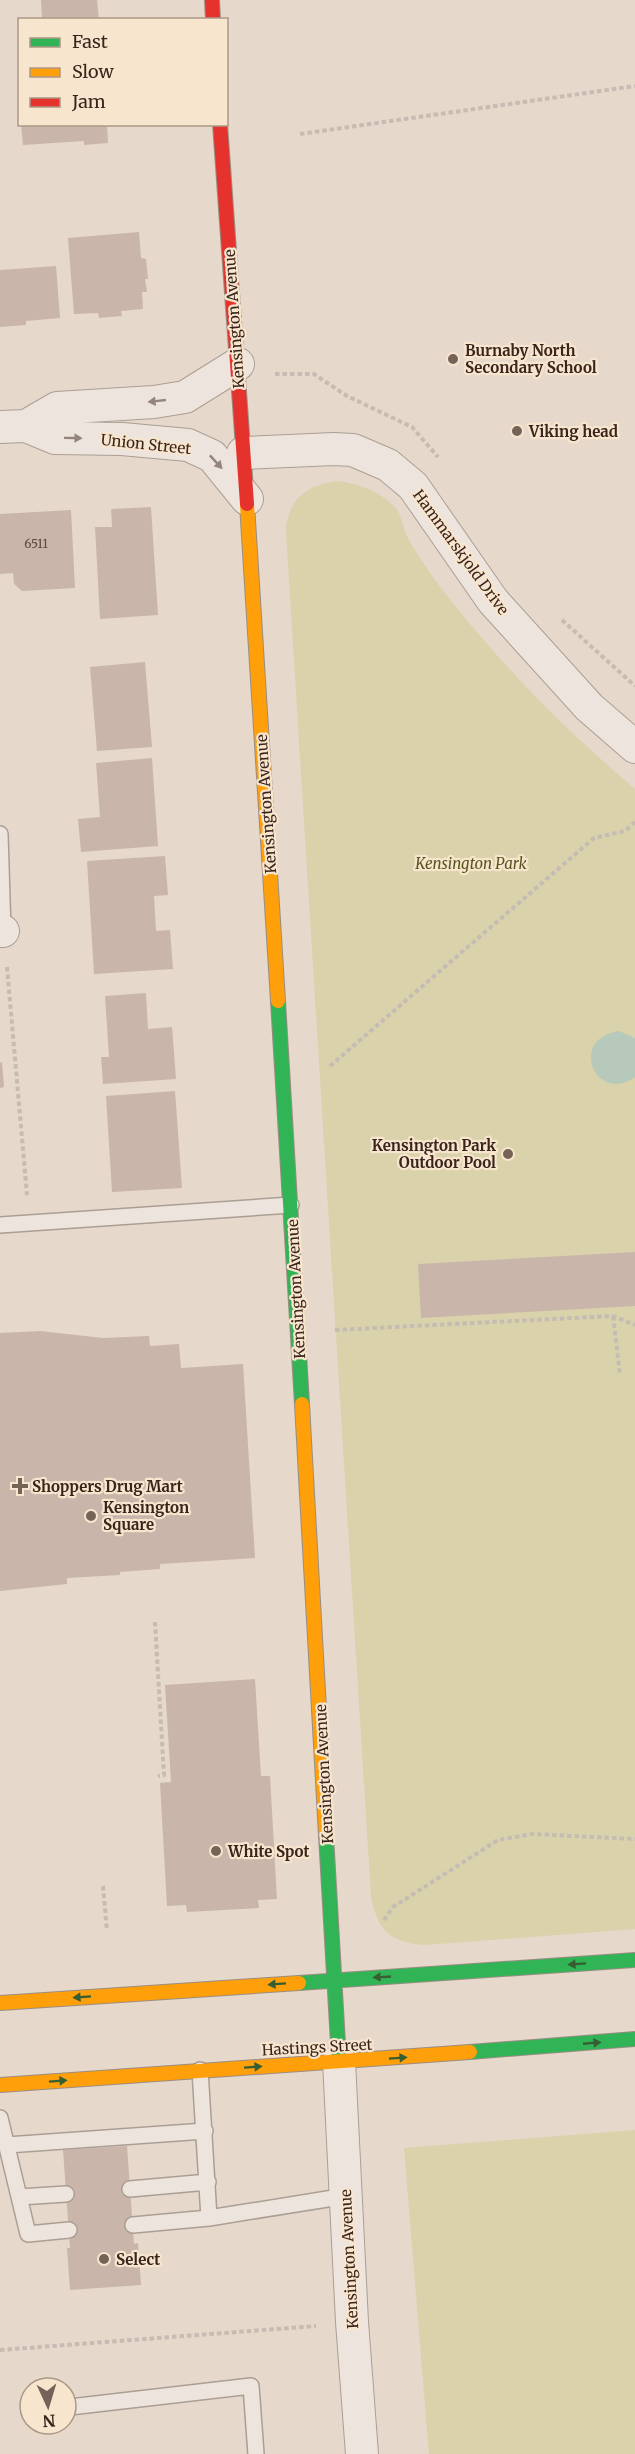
<svg xmlns="http://www.w3.org/2000/svg" width="635" height="2454" font-family="Merriweather,serif">
<style>
.green{fill:#dad2ab}
.water{fill:#b6c9ba}
.building{fill:#cab5aa}
.lines{fill:none;stroke-linecap:round;stroke-linejoin:round}
.lane-casing{stroke:#ab9e94;stroke-width:18}
.street-casing{stroke:#ab9e94;stroke-width:34}
.fast-casing{stroke:#9a8d83;stroke-width:16}
.slow-casing{stroke:#9a8d83;stroke-width:16}
.jam-casing{stroke:#9a8d83;stroke-width:16}
.path{stroke:#c6bcb3;stroke-width:4;stroke-dasharray:4.5 3;stroke-linecap:butt}
.lane{stroke:#ede5dd;stroke-width:15}
.street{stroke:#ede5dd;stroke-width:32}
.fast{stroke:#30b455;stroke-width:14}
.slow{stroke:#ff9f0a;stroke-width:14}
.jam{stroke:#e5322d;stroke-width:14}
.oneway{fill:#94847c}
.oneway2{fill:#365e32}
.poi-dot{fill:#766358;stroke:#f8e5ce;stroke-width:2}
.labels{text-anchor:middle;dominant-baseline:central;stroke-width:4.5;stroke-linejoin:round;paint-order:stroke}
.number-label{font-size:12px;fill:#5e483f}
.street-label{font-size:15px;fill:#3a241b;stroke:#f8e5ce}
.poi-label{font-size:15px;font-weight:bold;fill:#3a241b;stroke:#f8e5ce;text-anchor:start}
.park-label{font-size:15px;font-style:italic;fill:#545820;stroke:#f8e5ce}
</style>
<rect width="100%" height="100%" fill="#e6d8ca"/>
<path class="green" d="M338 481C359 484 376 490 392 504 401 513 401 520 405 532 409 543 436 582 445 593 501 665 565 730 635 789V1929L424 1945C389 1942 377 1929 371 1896L286 533C286 501 307 484 338 481Z
M635 2130V2454H429L404 2148Z"/>
<path class="water" d="M619 1031 635 1038V1077C596 1105 567 1039 619 1031Z"/>
<path class="building" d="M41 0H97L99 20H42Z
M21 124H107L108 143 84 145V141L23 145Z
M139 232 141 258 146 259 148 279H145L147 292H142L143 309 121 311 122 316 99 318 98 313 74 314 68 238Z
M56 266 60 318 26 321V325L0 327V270Z
M151 507 158 615 100 619 95 527H112L111 509Z
M71 510 75 588 22 591 14 584 13 573 0 574V514Z
M145 662 152 747 97 751 90 667Z
M152 758 158 846 81 852 78 819 100 817 96 763Z
M165 856 168 895 154 896 156 931 170 930 173 969 94 974 87 861Z
M146 993 148 1029 172 1027 176 1079 103 1084 101 1057H109L105 996Z
M2 1062 4 1087 0 1088V1063Z
M175 1091 182 1188 112 1192 106 1096Z
M635 1252V1306L421 1318 418 1264Z
M40 1331 103 1338 149 1336 150 1346 179 1344 181 1368 243 1364 255 1558 160 1564V1569L120 1572V1575L67 1578V1584L0 1591V1333Z
M255 1679 261 1776H270L277 1899 258 1900 259 1908 187 1912 186 1905 167 1906 160 1783 171 1782 165 1685Z
M127 2146 134 2244 138 2243 141 2285 70 2290 67 2248H70L63 2150Z"/>
<g class="lines">
<g class="lane-casing">
<path id="lane" d="M0 834 3 931
M0 1225 291 1205
M200 2070 209 2218
M0 2118 28 2234 69 2230
M7 2145 205 2131
M130 2189 208 2182
M19 2197 66 2194
M133 2225 209 2218 346 2196
M70 2407 251 2386 256 2454"/>
</g>
<g class="street-casing">
<path id="street" d="M26 426 57 408 154 402 185 397 238 364
M0 427 26 426 55 438 122 439 188 445 212 456 247 499
M243 453 334 449 353 450 388 465 413 486 493 601 589 707 635 747
M0 931H3
M339 2061 352 2322 362 2454"/>
</g>
<g class="fast-casing">
<path id="fast" d="M278 1001 302 1404
M326 1835 339 2061
M299 1983 635 1960
M470 2052 635 2039"/>
</g>
<g class="slow-casing">
<path id="slow" d="M247 504 278 1001
M302 1404 326 1835
M0 2003 299 1983
M0 2085 470 2052"/>
</g>
<g class="jam-casing">
<path id="jam" d="M212 0 213 20
M220 124 247 504"/>
</g>
<path class="path" d="M300 134 635 86
M275 374H314L347 396 412 427 438 457
M562 620 635 686
M7 967 27 1195
M330 1066 594 838 625 831 635 822
M613 1316 620 1375
M335 1330 613 1316 635 1325
M155 1622 164 1775 158 1776
M103 1886 107 1931
M384 1920 393 1907 498 1840 533 1834 635 1839
M0 2350 316 2326"/>
<use href="#lane" class="lane"/>
<use href="#street" class="street"/>
<use href="#fast" class="fast"/>
<use href="#slow" class="slow"/>
<use href="#jam" class="jam"/>
</g>
<defs><path id="oneway-solid" d="M-6-.8H1V-3.2L6.5 0L1 3.2V.8H-6Z" transform="scale(1.5)"/></defs>
<g class="oneway">
<use href="#oneway-solid" transform="translate(157 401) rotate(174)"/>
<use href="#oneway-solid" transform="translate(73 438) rotate(1)"/>
<use href="#oneway-solid" transform="translate(216 462) rotate(47)"/>
</g>
<g class="oneway2">
<use href="#oneway-solid" transform="translate(577 1964) rotate(176)"/>
<use href="#oneway-solid" transform="translate(382 1977) rotate(177)"/>
<use href="#oneway-solid" transform="translate(277 1984) rotate(176)"/>
<use href="#oneway-solid" transform="translate(82 1997) rotate(176)"/>
<use href="#oneway-solid" transform="translate(592 2043) rotate(-5)"/>
<use href="#oneway-solid" transform="translate(398 2058) rotate(-4)"/>
<use href="#oneway-solid" transform="translate(253 2067) rotate(-4)"/>
<use href="#oneway-solid" transform="translate(58 2081) rotate(-4)"/>
</g>
<g class="poi-dot">
<circle cx="453" cy="359" r="6"/>
<circle cx="517" cy="431" r="6"/>
<circle cx="508" cy="1154" r="6"/>
<path d="M17 1477h6v6h6v6h-6v6h-6v-6h-6v-6h6z"/>
<circle cx="91" cy="1516" r="6"/>
<circle cx="216" cy="1851" r="6"/>
<circle cx="104" cy="2259" r="6"/>
</g>
<g class="labels">
<g class="number-label">
<text x="36" y="543">6511</text>
</g>
<g class="street-label">
<text transform="translate(234 319) rotate(-94)">Kensington Avenue</text>
<text transform="translate(146 444) rotate(6)">Union Street</text>
<text transform="translate(461 552) rotate(54)">Hammarskjold Drive</text>
<text transform="translate(266 804) rotate(-94)">Kensington Avenue</text>
<text transform="translate(296 1289) rotate(-93)">Kensington Avenue</text>
<text transform="translate(324 1774) rotate(-93)">Kensington Avenue</text>
<text transform="translate(317 2047) rotate(-3)">Hastings Street</text>
<text transform="translate(349 2259) rotate(-93)">Kensington Avenue</text>
</g>
<g class="poi-label">
<text x="465" y="350">Burnaby North<tspan x="465" dy="17">Secondary School</tspan></text>
<text x="529" y="431">Viking head</text>
<text x="496" y="1145" text-anchor="end">Kensington Park<tspan x="496" dy="17">Outdoor Pool</tspan></text>
<text x="32" y="1486">Shoppers Drug Mart</text>
<text x="103" y="1507">Kensington<tspan x="103" dy="17">Square</tspan></text>
<text x="228" y="1851">White Spot</text>
<text x="116" y="2259">Select</text>
</g>
<g class="park-label">
<text x="471" y="863">Kensington Park</text>
</g>
</g>
<rect x="18" y="18" width="210" height="108" fill="#f8e5ce" stroke="#ac9886" stroke-width="1.5"/>
<rect x="30" y="38" width="30" height="9" fill="#30b455" stroke="#ac9886" stroke-width="1.5"/>
<text x="72" y="48" font-size="18" fill="#3a241b">Fast</text>
<rect x="30" y="68" width="30" height="9" fill="#ff9f0a" stroke="#ac9886" stroke-width="1.5"/>
<text x="72" y="78" font-size="18" fill="#3a241b">Slow</text>
<rect x="30" y="98" width="30" height="9" fill="#e5322d" stroke="#ac9886" stroke-width="1.5"/>
<text x="72" y="108" font-size="18" fill="#3a241b">Jam</text>
<g transform="translate(48 2406) rotate(176)"><circle r="28" fill="#f8e5ce" stroke="#ac9886" stroke-width="1.5"/>
<path d="M0-4.5L10 22L0 15L-10 22Z" fill="#766358"/>
<text y="-9" font-size="16" font-weight="bold" text-anchor="middle" fill="#3a241b">N</text>
</g>
</svg>
